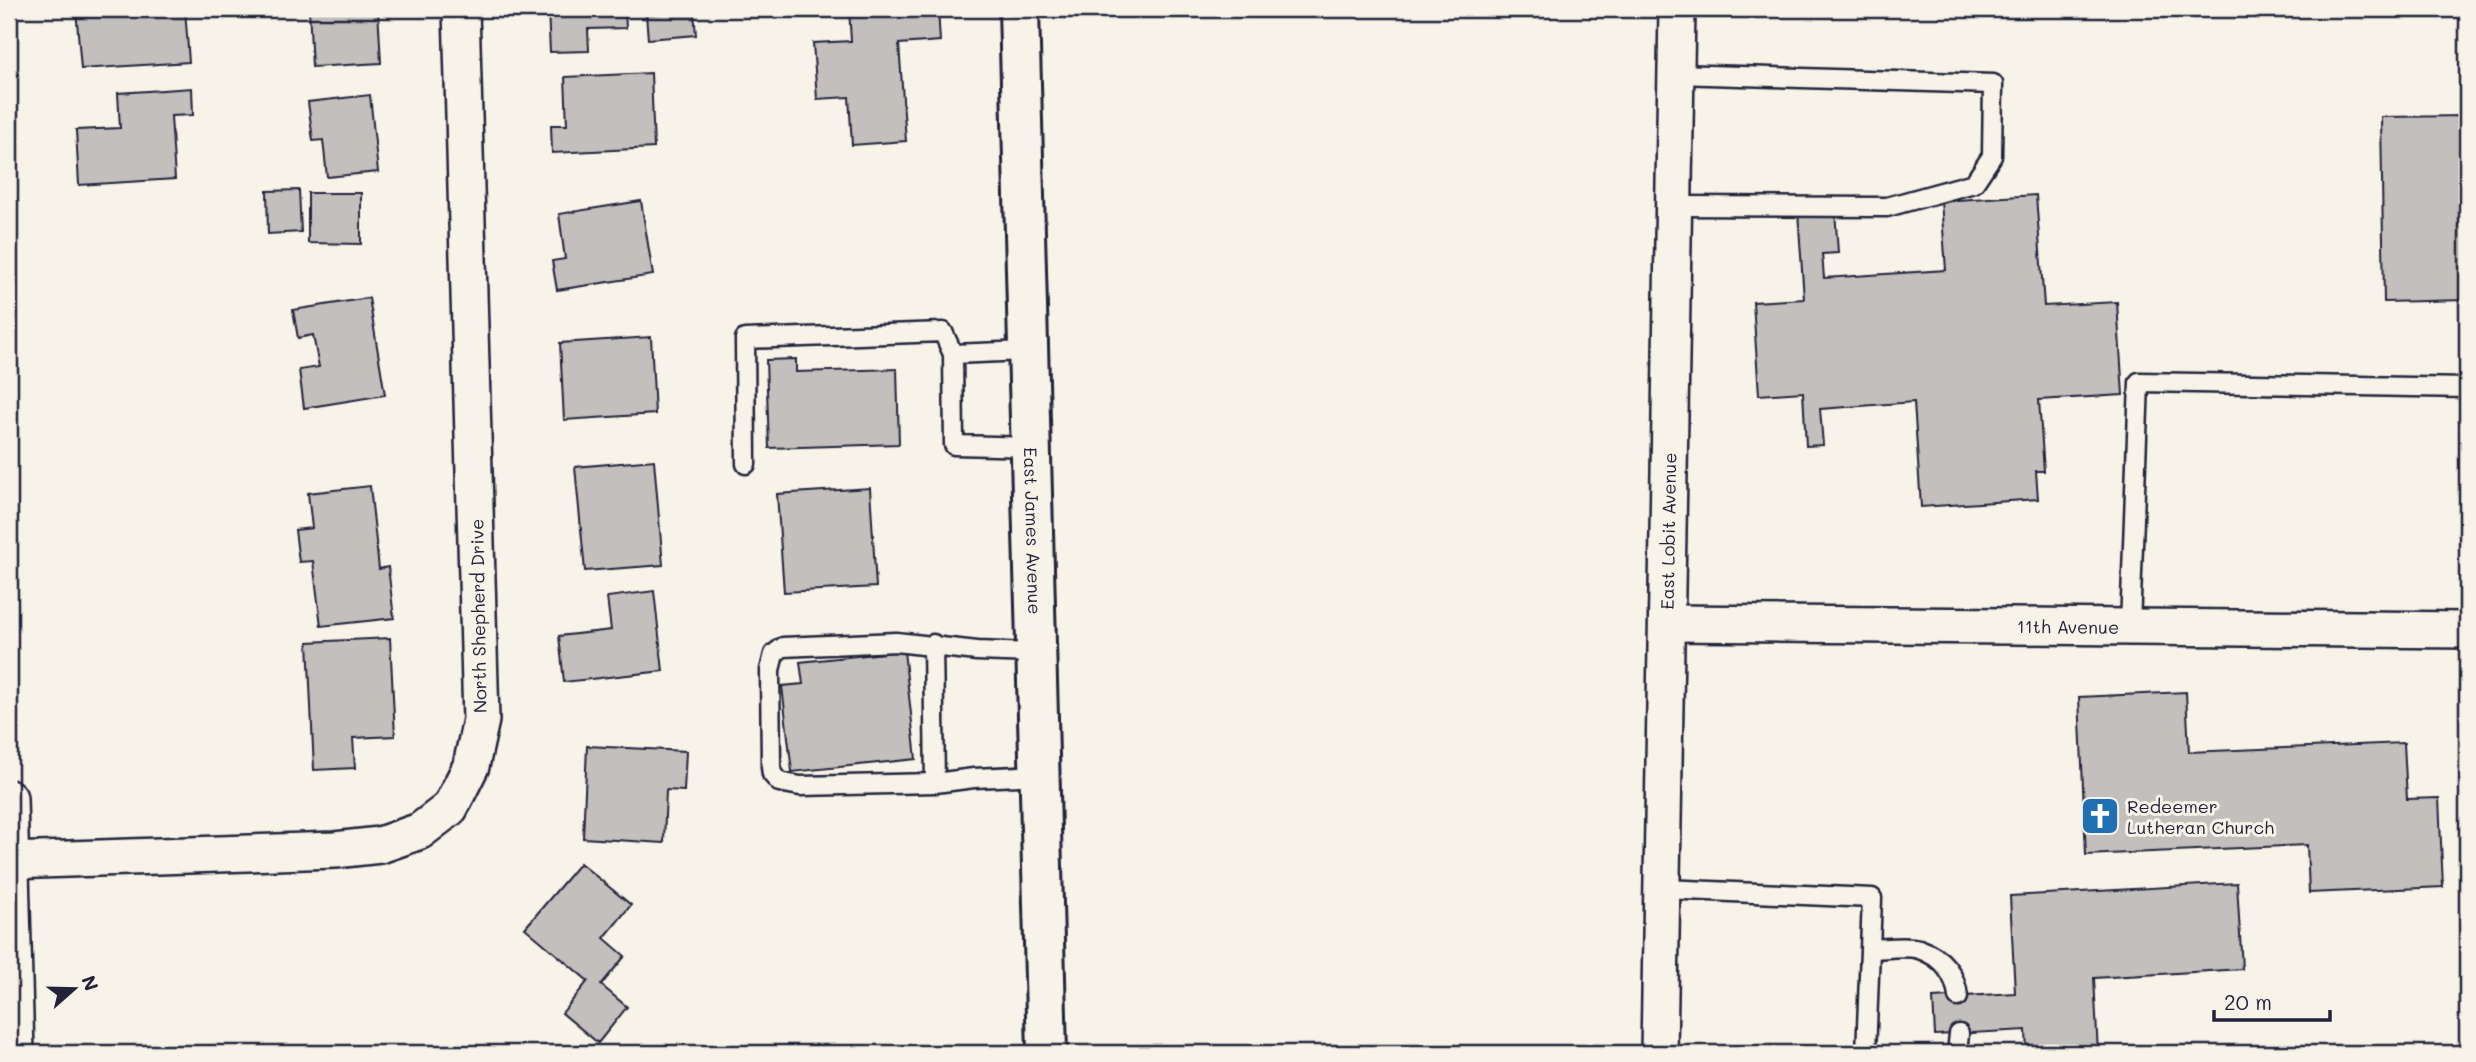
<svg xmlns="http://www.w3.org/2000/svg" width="2476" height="1062" font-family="Mali,sans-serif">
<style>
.building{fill:#c2bfbd;stroke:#22223b;stroke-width:2}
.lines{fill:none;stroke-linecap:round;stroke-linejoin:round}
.lane-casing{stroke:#22223b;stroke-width:23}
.street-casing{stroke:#22223b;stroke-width:40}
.secondary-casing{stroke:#22223b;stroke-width:44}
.lane{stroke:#f7f3e8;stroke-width:18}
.street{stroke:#f7f3e8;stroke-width:35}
.secondary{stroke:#f7f3e8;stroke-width:38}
.labels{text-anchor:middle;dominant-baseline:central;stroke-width:6;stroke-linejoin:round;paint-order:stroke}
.street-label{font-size:18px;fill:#22223b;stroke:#f7f3e8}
.poi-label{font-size:18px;fill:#22223b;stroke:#f7f3e8;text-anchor:start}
</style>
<rect width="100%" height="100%" fill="#f7f3e8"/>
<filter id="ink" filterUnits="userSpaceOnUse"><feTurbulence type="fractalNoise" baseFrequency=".0143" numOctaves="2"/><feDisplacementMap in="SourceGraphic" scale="14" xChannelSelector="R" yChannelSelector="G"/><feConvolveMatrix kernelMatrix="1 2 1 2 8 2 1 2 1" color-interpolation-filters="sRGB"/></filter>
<g filter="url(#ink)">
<path class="building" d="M76 9H185L189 62 81 69Z
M309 9H378L381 63 312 67Z
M548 9H625L626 28 588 29 589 51 550 52Z
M656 9H673L677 13 694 12 696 35 648 39 646 15 661 14Z
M849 9H938L940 41 899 44 906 141 852 145 849 97 817 99 813 43 851 41Z
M651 73 654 148 552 153 551 125H567L565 77Z
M192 88 193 115 171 116 175 179 79 185 76 130 120 128 118 93Z
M370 95 378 172 327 177 323 140 313 141 308 102Z
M2467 116V300L2384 302 2381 117Z
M299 190 301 232 268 234 267 191Z
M308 193H361V244L308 243Z
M2036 195 2044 306 2117 302 2123 395 2039 400 2044 471H2036L2038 499 1921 507 1914 402 1820 409 1823 445 1806 446 1803 392 1759 395 1753 302 1804 299 1798 212 1835 210 1838 253 1822 254 1824 278 1946 270 1941 201Z
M641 201 653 275 557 290 552 261 565 259 559 214Z
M369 298 385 395 304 408 299 370 319 367 313 335 298 338 293 310Z
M651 337 655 414 564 420 560 343Z
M796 359V372L897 369 899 444 769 448 766 360Z
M654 460 663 565 585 571 575 467Z
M370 486 379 569 388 567 394 618 321 626 313 561 299 562 295 530 312 528 308 493Z
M870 488 876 587 784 592 777 494Z
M654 591 663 671 564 682 559 636 611 630 607 597Z
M390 638 395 736 353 738 355 768 314 770 308 642Z
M904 651 916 759 792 772 782 686 803 684 800 662Z
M2186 692 2189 752 2404 743 2407 799 2439 798 2443 887 2309 893 2307 845 2086 855 2079 697Z
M587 746 686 751 684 791 666 790 664 843 583 838Z
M580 863 631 905 604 938 625 956 601 985 627 1007 598 1043 562 1013 588 981 525 928Z
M2237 883 2242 969 2094 978 2098 1053H2027L2026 1030 1935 1035 1933 998 2015 993 2010 896Z"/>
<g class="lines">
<g class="lane-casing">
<path id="lane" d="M1674 206 1887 207 1974 183 1992 156 1993 84 1676 74
M1028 351 953 354 954 445 1031 447
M746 464 745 339 943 332 953 354
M2130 627 2139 382 2467 388
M933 644 935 783
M1036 653 977 651 896 642 783 647 774 654 770 670 771 767 772 774 779 782 800 786 935 783 974 778 1040 775
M1663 889 1872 898 1866 1053
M1870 949C1884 949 1905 945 1919 949 1941 956 1956 974 1958 997
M1957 1053 1959 1034"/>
</g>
<g class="street-casing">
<g id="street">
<path id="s1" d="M1667 623 2467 630"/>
<path d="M9 798 16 1053"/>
<path d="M9 861 335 850 380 845 420 831 450 808 471 766 481 720 461 9"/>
<path id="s2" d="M1659 1053 1677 9"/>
</g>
</g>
<g class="secondary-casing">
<g id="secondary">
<path id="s3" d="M1019 9 1047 1053"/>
</g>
</g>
<use href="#lane" class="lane"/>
<use href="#street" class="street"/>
<use href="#secondary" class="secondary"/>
</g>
</g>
<defs>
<g id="church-square" transform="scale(2.0125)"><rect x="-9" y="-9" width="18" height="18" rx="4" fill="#1f6fb2" stroke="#f7f3e8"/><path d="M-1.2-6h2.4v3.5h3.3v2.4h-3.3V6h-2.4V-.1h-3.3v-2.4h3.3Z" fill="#fff"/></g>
</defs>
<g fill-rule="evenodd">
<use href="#church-square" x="2100" y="816"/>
</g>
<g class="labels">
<g class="street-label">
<text stroke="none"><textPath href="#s3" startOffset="522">East James Avenue</textPath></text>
<text stroke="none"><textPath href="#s2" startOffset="522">East Lobit Avenue</textPath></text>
<text transform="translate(478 616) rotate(-91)">North Shepherd Drive</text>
<text stroke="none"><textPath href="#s1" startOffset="401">11th Avenue</textPath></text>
</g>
<g class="poi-label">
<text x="2127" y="806">Redeemer<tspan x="2127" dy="21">Lutheran Church</tspan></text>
</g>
</g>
<rect width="2476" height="1062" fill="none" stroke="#f7f3e8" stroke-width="35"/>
<rect x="18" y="18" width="2441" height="1027" fill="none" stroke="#22223b" stroke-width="2.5" filter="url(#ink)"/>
<g transform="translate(74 989) rotate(70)" stroke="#f7f3e8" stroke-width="5" paint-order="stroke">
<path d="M0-5L12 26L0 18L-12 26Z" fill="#22223b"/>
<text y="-10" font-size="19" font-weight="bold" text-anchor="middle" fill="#22223b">N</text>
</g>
<path d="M2214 1010v10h116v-10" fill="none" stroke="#22223b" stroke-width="3.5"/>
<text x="2224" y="1010" font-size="21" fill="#22223b" stroke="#f7f3e8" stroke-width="5" paint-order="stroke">20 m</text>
</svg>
